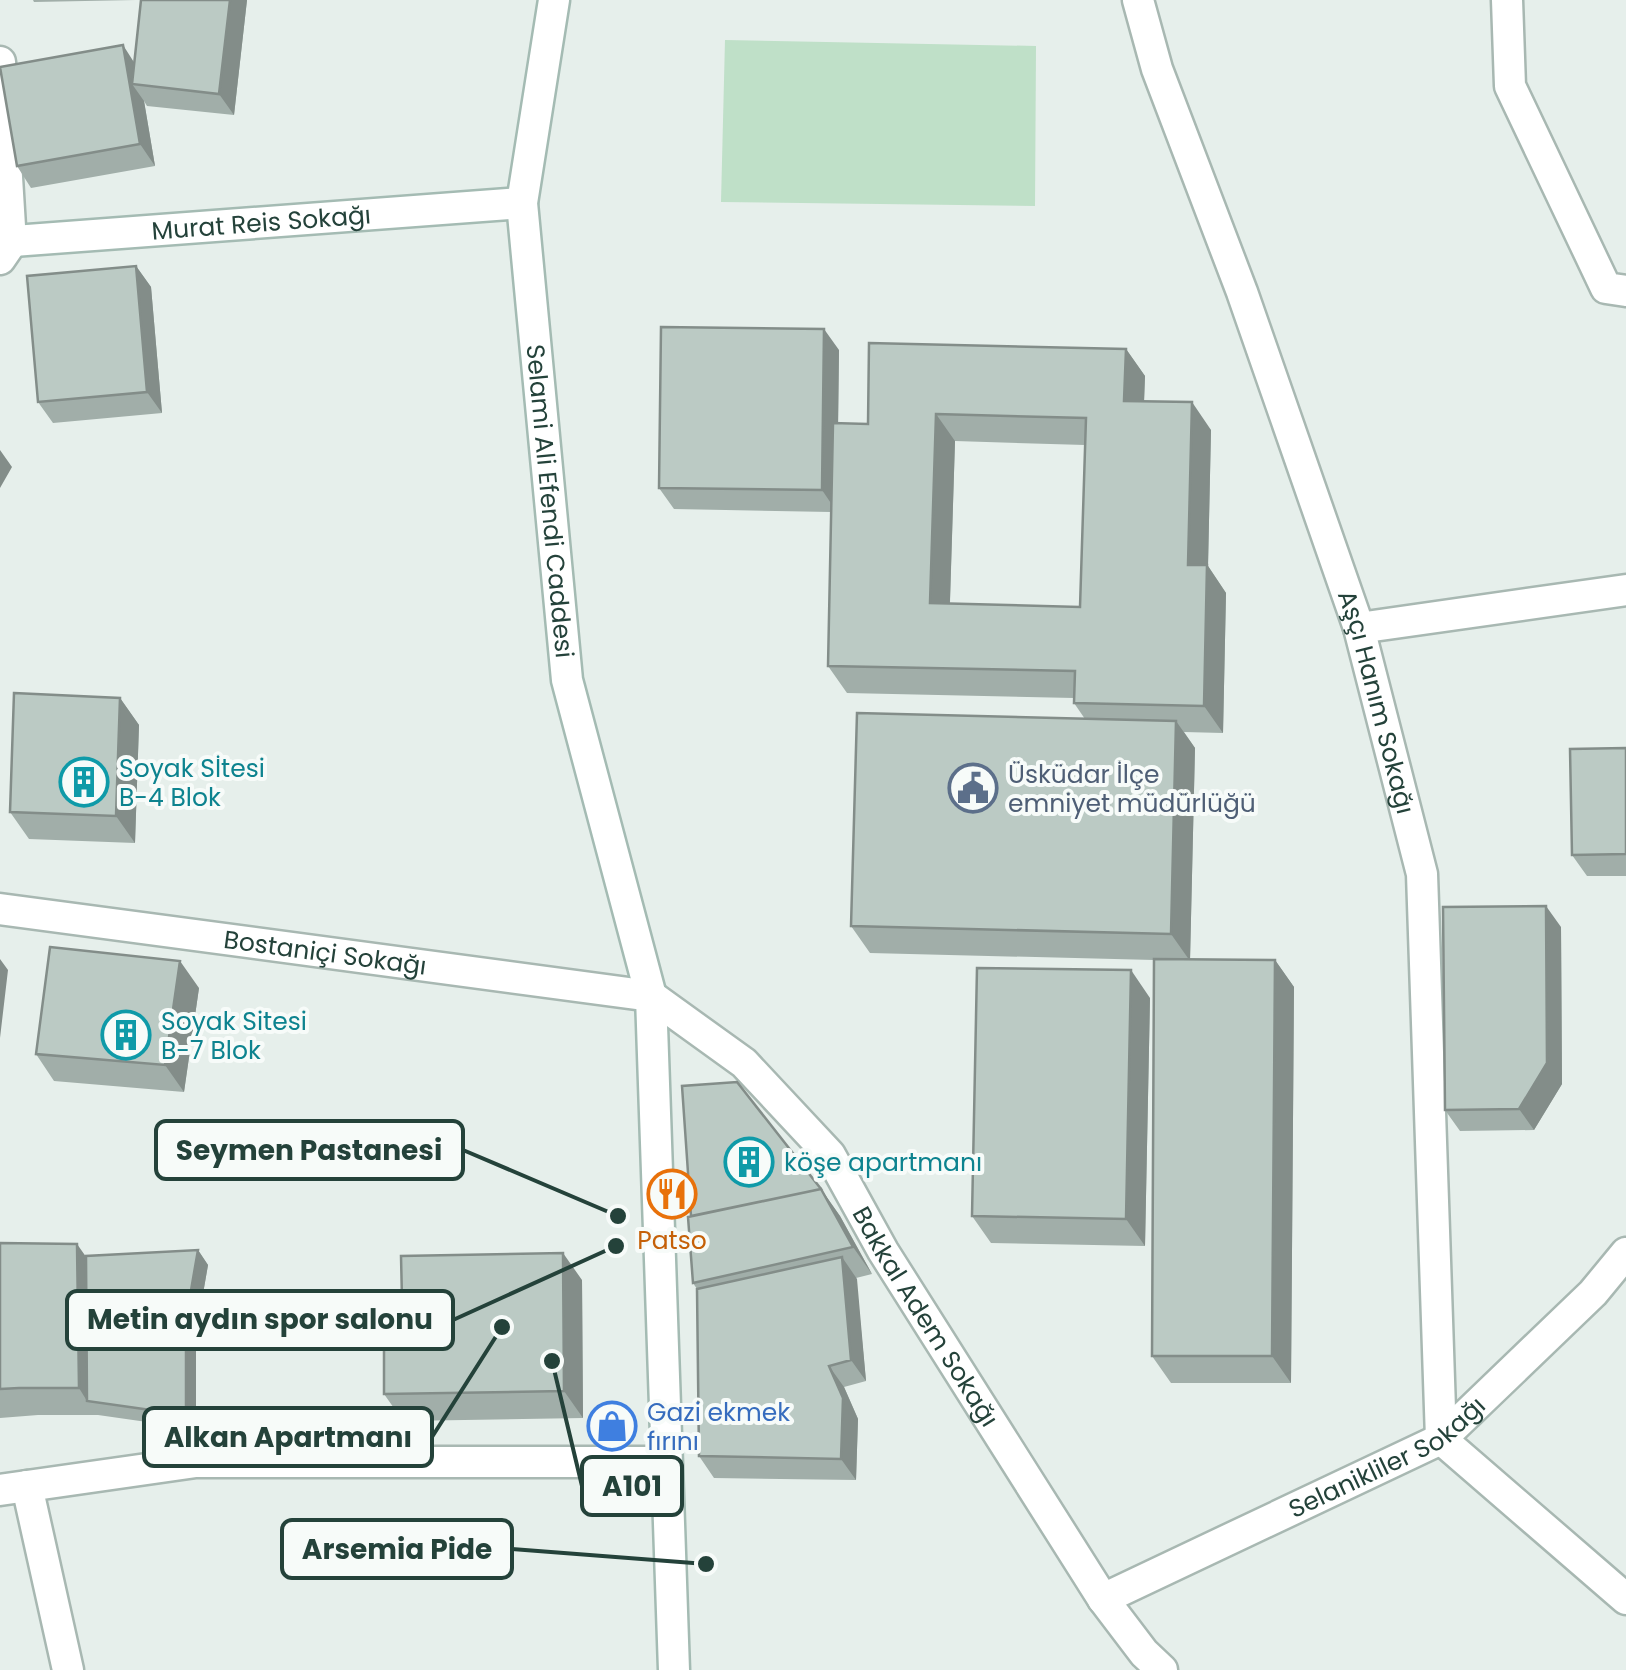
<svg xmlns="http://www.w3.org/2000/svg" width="1626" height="1670" font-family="Poppins,sans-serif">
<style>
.green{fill:#bfe0c8}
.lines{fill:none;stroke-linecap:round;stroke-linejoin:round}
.street-casing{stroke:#a8b8b2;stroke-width:35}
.secondary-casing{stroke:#a4bbb3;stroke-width:35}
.street{stroke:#fff;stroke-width:30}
.secondary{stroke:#fff;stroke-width:30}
.wall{fill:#a1aea9;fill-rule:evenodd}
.shaded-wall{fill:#838d89}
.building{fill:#bbcac4;stroke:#838d89;stroke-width:2.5;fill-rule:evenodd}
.labels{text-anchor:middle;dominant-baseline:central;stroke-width:8;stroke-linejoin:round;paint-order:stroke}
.street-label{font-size:25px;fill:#24423a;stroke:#f7fbf9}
.culture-label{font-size:25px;fill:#0d838f;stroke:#f7fbf9;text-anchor:start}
.service-label{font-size:25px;fill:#4e5e75;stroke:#f7fbf9;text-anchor:start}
.food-label{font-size:25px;fill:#c56008;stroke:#f7fbf9}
.shop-label{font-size:25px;fill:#366cbe;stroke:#f7fbf9;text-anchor:start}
.leader{fill:none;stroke:#24423a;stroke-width:4}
.callout-dot{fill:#24423a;stroke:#f7fbf9;stroke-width:4}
.callout{fill:#f7fbf9;stroke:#24423a;stroke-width:4}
.callout-label{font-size:28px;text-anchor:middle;font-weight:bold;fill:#24423a}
</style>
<rect width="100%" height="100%" fill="#e6efeb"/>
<path class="green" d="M725 40 1036 46 1035 206 721 202Z"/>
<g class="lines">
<g class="street-casing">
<g id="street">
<path id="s1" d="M1138 0 1157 69 1242 292 1359 628 1422 874 1441 1439 1626 1599"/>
<path d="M1507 0 1510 86 1606 288 1626 291"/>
<path d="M0 62 11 243 0 259"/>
<path d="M1359 628 1626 590"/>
<path id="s2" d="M0 909 651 996 744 1063 830 1155 883 1251 1103 1599 1144 1653 1162 1670"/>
<path d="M27 1486 68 1670"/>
<path d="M0 1490 196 1462H666"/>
<path id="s3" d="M1103 1599 1441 1439 1593 1293 1626 1253"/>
</g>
</g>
<g class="secondary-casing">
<g id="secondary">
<path id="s4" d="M554 0 522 203 567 680 651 996 674 1670"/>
<path id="s5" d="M0 242 522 203"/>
</g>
</g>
<use href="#street" class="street"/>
<use href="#secondary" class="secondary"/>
</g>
<path class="wall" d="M33 0H136L34 2Z
M141 0H247L234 115 147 106 144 101 155 166 31 188 17 166 134 62Z
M136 266 151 287 162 413 53 423 38 402Z
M1126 349 1145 376 1144 402 1211 430 1208 566 1226 593 1223 733 1184 732 1195 748 1190 960H1275L1294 987 1291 1383H1171L1152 1356 1154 960 870 953 851 926 1085 719 1074 703V698L847 693 828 666 831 512 674 509 659 488 839 350 838 423 868 424ZM955 441 1085 445 1080 607 950 603Z
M120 698 139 725 135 843 29 839 10 812Z
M1626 748V876H1587L1572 855Z
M1561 927 1562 1084 1534 1130 1460 1131 1445 1110Z
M199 988 184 1092 54 1081 36 1054Z
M1150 998 1145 1246 991 1243 972 1216Z
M821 1189 840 1216 872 1274 856 1278 866 1381 844 1387 858 1419 856 1480 714 1478 699 1456 697 1289 693 1283 691 1216Z
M0 1243 86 1256 198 1250 208 1265 196 1334V1429L98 1415H38L0 1418Z
M582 1280 583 1418 403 1421 384 1394 403 1343Z"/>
<path class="shaded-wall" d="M230 0H247L234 115 219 94Z
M123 45 137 67 132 84 144 101 155 166 140 144Z
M136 266 151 287 162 413 147 392Z
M824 329 839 350 837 512 822 490Z
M1126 349 1145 376 1143 428 1124 401Z
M1192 402 1211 430 1208 566 1226 593 1223 733 1204 706 1188 565Z
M936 414 955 441 949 630 930 603Z
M0 450 12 467 0 488Z
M120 698 139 725 135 843 116 816Z
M1176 721 1195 748 1190 961 1171 934Z
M1546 906 1561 927 1562 1084 1534 1130 1519 1109Z
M0 959 8 970 0 1038Z
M1275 960 1294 987 1291 1383 1272 1356Z
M180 961 199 988 184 1092 165 1065Z
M1131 970 1150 998 1145 1246 1126 1219Z
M821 1189 840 1216 872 1274 853 1247Z
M77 1244 96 1271 87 1401 79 1388Z
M198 1250 208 1265 196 1334V1429L186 1415V1319Z
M563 1253 582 1280 583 1418 564 1391Z
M842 1257 857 1279 866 1381 851 1360Z
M829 1366 844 1387 858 1419 856 1480 841 1459Z"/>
<path class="building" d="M141 0H230L219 94 132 84Z
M123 45 140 144 17 166 0 67Z
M136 266 147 392 38 402 27 276Z
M661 327 824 329 822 490 659 488Z
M869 343 1126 349 1124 401 1192 402 1188 565H1207L1204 706 1074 703 1075 671 828 666 833 423 868 424ZM936 414 1086 418 1080 607 930 603Z
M14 693 120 698 116 816 10 812Z
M857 713 1176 721 1171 934 851 926Z
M1626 748V854L1572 855 1570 749Z
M1546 906 1547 1063 1519 1109 1445 1110 1443 907Z
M50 947 180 961 165 1065 36 1054Z
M1154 959 1275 960 1272 1356H1152Z
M977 968 1131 970 1126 1219 972 1216Z
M737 1082 821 1189 691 1216 682 1086Z
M821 1189 853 1247 693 1283 688 1217Z
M0 1243 77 1244 79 1388H19L0 1389Z
M198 1250 186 1319V1415L87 1401 86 1256Z
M563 1253 564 1391 384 1394V1343H403L401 1256Z
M842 1257 851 1360 829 1366 843 1398 841 1459 699 1456 697 1289Z"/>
<defs>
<g id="building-ring" transform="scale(2.5)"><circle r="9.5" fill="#f7fbf9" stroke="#0f9aa8" stroke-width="1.5"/><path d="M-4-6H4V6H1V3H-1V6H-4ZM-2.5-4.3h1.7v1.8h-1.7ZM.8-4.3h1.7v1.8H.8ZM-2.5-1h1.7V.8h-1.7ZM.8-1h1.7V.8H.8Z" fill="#0f9aa8"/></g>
<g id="civic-ring" transform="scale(2.5)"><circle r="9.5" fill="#f7fbf9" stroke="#5c6f8a" stroke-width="1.5"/><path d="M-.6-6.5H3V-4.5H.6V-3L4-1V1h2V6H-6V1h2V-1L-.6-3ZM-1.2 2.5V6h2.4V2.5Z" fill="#5c6f8a"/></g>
<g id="restaurant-ring" transform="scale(2.5)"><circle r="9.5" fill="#f7fbf9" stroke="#e8710a" stroke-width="1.5"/><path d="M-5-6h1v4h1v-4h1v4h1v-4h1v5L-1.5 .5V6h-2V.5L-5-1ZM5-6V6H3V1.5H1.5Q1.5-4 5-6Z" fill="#e8710a"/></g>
<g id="shop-ring" transform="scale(2.5)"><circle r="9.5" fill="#f7fbf9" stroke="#3f7fe0" stroke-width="1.5"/><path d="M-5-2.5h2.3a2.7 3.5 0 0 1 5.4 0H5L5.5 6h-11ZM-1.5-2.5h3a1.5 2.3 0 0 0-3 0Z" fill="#3f7fe0"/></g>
</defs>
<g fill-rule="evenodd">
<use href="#building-ring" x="84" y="782"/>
<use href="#civic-ring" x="973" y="788"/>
<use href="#building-ring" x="126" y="1035"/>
<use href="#building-ring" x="749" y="1162"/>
<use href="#restaurant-ring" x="672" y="1194"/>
<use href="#shop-ring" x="612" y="1426"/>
</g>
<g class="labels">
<g class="street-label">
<text stroke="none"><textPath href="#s5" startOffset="262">Murat Reis Sokağı</textPath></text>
<text stroke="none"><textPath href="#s4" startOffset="505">Selami Ali Efendi Caddesi</textPath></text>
<text stroke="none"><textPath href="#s1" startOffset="742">Aşçı Hanım Sokağı</textPath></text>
<text stroke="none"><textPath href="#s2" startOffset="328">Bostaniçi Sokağı</textPath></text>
<text stroke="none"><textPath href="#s2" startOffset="1085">Bakkal Adem Sokağı</textPath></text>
<text stroke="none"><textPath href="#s3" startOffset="318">Selanikliler Sokağı</textPath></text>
</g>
<g class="culture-label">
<text x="119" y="768">Soyak Sİtesi<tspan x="119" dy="29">B-4 Blok</tspan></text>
<text x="161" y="1021">Soyak Sitesi<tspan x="161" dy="29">B-7 Blok</tspan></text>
<text x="784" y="1162">köşe apartmanı</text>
</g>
<g class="service-label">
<text x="1008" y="774">Üsküdar İlçe<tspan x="1008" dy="29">emniyet müdürlüğü</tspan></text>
</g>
<g class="food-label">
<text x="672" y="1240">Patso</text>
</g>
<g class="shop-label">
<text x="647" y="1412">Gazi ekmek<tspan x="647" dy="29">fırını</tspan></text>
</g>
</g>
<path class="leader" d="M618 1216L463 1150M616 1246L453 1320M502 1327L432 1437M552 1361L582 1486M706 1564L512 1549"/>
<g class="callout-dot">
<circle cx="618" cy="1216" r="10"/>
<circle cx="616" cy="1246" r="10"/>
<circle cx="502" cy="1327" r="10"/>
<circle cx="552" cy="1361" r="10"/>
<circle cx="706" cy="1564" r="10"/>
</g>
<g class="callout">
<rect x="156" y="1121" width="307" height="58" rx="10"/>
<rect x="67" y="1291" width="386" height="58" rx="10"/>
<rect x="144" y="1408" width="288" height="58" rx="10"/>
<rect x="582" y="1457" width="100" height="58" rx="10"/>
<rect x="282" y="1520" width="230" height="58" rx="10"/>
</g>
<g class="callout-label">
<text x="309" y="1160">Seymen Pastanesi</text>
<text x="260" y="1329">Metin aydın spor salonu</text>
<text x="288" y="1447">Alkan Apartmanı</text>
<text x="632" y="1496">A101</text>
<text x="397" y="1559">Arsemia Pide</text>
</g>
</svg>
